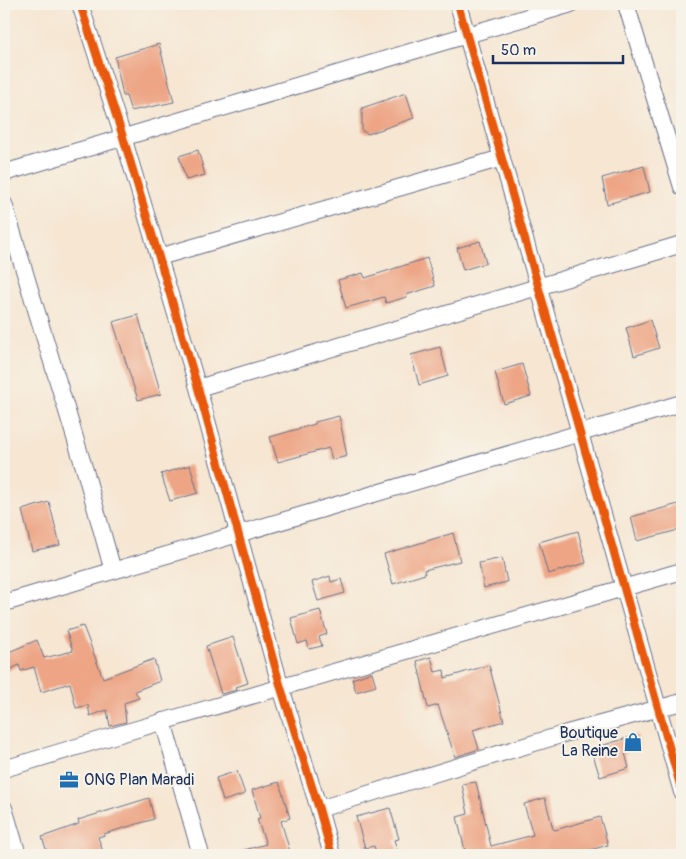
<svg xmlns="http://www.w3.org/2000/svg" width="686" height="859" font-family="Pangolin,sans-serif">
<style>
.building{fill:#eda585}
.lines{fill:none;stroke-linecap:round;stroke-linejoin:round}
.street-casing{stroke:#686f87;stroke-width:18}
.street{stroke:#fff;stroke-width:16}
.cycleway-casing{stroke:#f7f3e8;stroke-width:11}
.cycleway{stroke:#e8590c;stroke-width:8}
.labels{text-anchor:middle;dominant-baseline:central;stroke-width:4;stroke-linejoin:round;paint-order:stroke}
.poi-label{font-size:16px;fill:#1b2f5e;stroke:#f7f3e8;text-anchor:end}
</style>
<rect width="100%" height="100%" fill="#f7f3e8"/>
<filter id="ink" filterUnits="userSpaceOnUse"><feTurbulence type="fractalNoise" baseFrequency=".02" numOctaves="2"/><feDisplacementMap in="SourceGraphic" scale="10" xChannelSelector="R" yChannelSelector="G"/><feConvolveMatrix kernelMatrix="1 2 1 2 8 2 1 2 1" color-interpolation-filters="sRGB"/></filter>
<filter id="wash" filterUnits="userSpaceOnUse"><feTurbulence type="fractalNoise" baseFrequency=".0096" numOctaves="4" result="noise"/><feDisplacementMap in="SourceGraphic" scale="20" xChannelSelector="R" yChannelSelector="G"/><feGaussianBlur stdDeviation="1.12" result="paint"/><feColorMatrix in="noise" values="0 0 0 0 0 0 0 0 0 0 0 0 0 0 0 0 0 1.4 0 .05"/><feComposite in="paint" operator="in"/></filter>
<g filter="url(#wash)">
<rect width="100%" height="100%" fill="#f6e6d2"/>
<g id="blocks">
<path class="building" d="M159 44 174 102 131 111 126 96H123L115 57Z
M406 93 414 118 368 134 362 131V108Z
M198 150 205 175 186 180 179 156Z
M644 166 650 192 607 204 602 178Z
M480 241 486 263 463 270 457 248Z
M427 258 435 286 406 295 407 297 386 303 384 297 346 308 338 280 363 273 365 278Z
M138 315 161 394 138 400 113 322Z
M650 320 659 348 634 356 626 328Z
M440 347 448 376 419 385 411 355Z
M522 364 531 396 504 404 495 372Z
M339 416 347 456 332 460 329 448 278 462 270 437 315 424V422Z
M190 465 198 493 170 501 161 474Z
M49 502 60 545 32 551 22 510Z
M682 503V529L637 541 631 517Z
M578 531 586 563 548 574 539 542Z
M453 533 460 561 424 570 425 574 393 584 384 554Z
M502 558 507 582 484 588 479 563Z
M330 576 331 582 341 579 345 593 318 601 312 582Z
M320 610 327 634 319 637 322 646 309 649 307 641 298 644 291 618Z
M83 626 103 678 154 659 160 681 135 691 139 698 124 703 126 722 110 726 107 710 90 716 88 705 76 708 70 683 41 692 34 667 21 671 19 665 4 673V654L37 640 44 658 73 651 66 631Z
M233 637 248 683 236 687 237 690 221 694 206 646Z
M431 657 435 672 444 670 445 678 489 665 504 721 473 730 479 749 455 757 438 705 428 708 417 661Z
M372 672 376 686 356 692 352 679Z
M637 735 641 748 625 753 629 768 600 777 591 749Z
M237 771 245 794 223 801 216 778Z
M279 782 290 818 281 821 291 855H241V851L266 844 257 819 260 818 252 790Z
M476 782 491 846 533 835 524 804 545 798 553 829 555 830 600 817 608 845 573 855H466L457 817 468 814 462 784Z
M149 798 154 819 104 834 105 835 98 837 104 855H48L42 837 79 824 78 820Z
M390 808 399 839 394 840 399 855H377L374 846 365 848 356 817Z"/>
</g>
</g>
<g filter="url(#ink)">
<use href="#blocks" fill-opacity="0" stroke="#686f87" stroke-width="1"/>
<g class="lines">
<g class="street-casing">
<path id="street" d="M80 4 123 137 198 388 281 688 319 809 332 855
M458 4 682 792
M626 4 682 187
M4 173 571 4
M4 204 86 474 113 571
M159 257 502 158
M198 388 682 244
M4 603 682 403
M163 721 201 855
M4 769 113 736 682 571
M4 808 18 855
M319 809 567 733 682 702"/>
</g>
<use href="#street" class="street"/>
<g class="cycleway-casing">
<path id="cycleway" d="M80 4 123 137 198 388 281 688 319 809 332 855
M458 4 682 792"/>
</g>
<use href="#cycleway" class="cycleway"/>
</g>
</g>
<defs>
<g id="shop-bare" transform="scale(1.5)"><path d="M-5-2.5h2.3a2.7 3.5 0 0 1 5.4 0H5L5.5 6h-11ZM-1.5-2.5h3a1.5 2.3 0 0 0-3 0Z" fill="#1f6fb2" stroke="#f7f3e8" stroke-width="2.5" paint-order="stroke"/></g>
<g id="office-bare" transform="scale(1.5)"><path d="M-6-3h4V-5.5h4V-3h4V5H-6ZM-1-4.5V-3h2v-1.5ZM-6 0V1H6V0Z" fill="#1f6fb2" stroke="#f7f3e8" stroke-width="2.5" paint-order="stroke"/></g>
</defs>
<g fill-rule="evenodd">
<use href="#shop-bare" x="633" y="742"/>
<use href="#office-bare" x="69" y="780"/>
</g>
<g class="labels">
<g class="poi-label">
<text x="618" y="733">Boutique<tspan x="618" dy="18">La Reine</tspan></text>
<text x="84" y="780" text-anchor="start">ONG Plan Maradi</text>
</g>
</g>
<rect width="686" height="859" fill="none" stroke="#f7f3e8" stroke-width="20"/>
<path d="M493 55v8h130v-8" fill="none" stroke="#1b2f5e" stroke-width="2.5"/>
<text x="501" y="55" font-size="15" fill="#1b2f5e" stroke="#f7f3e8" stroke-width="4" paint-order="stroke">50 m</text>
</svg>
